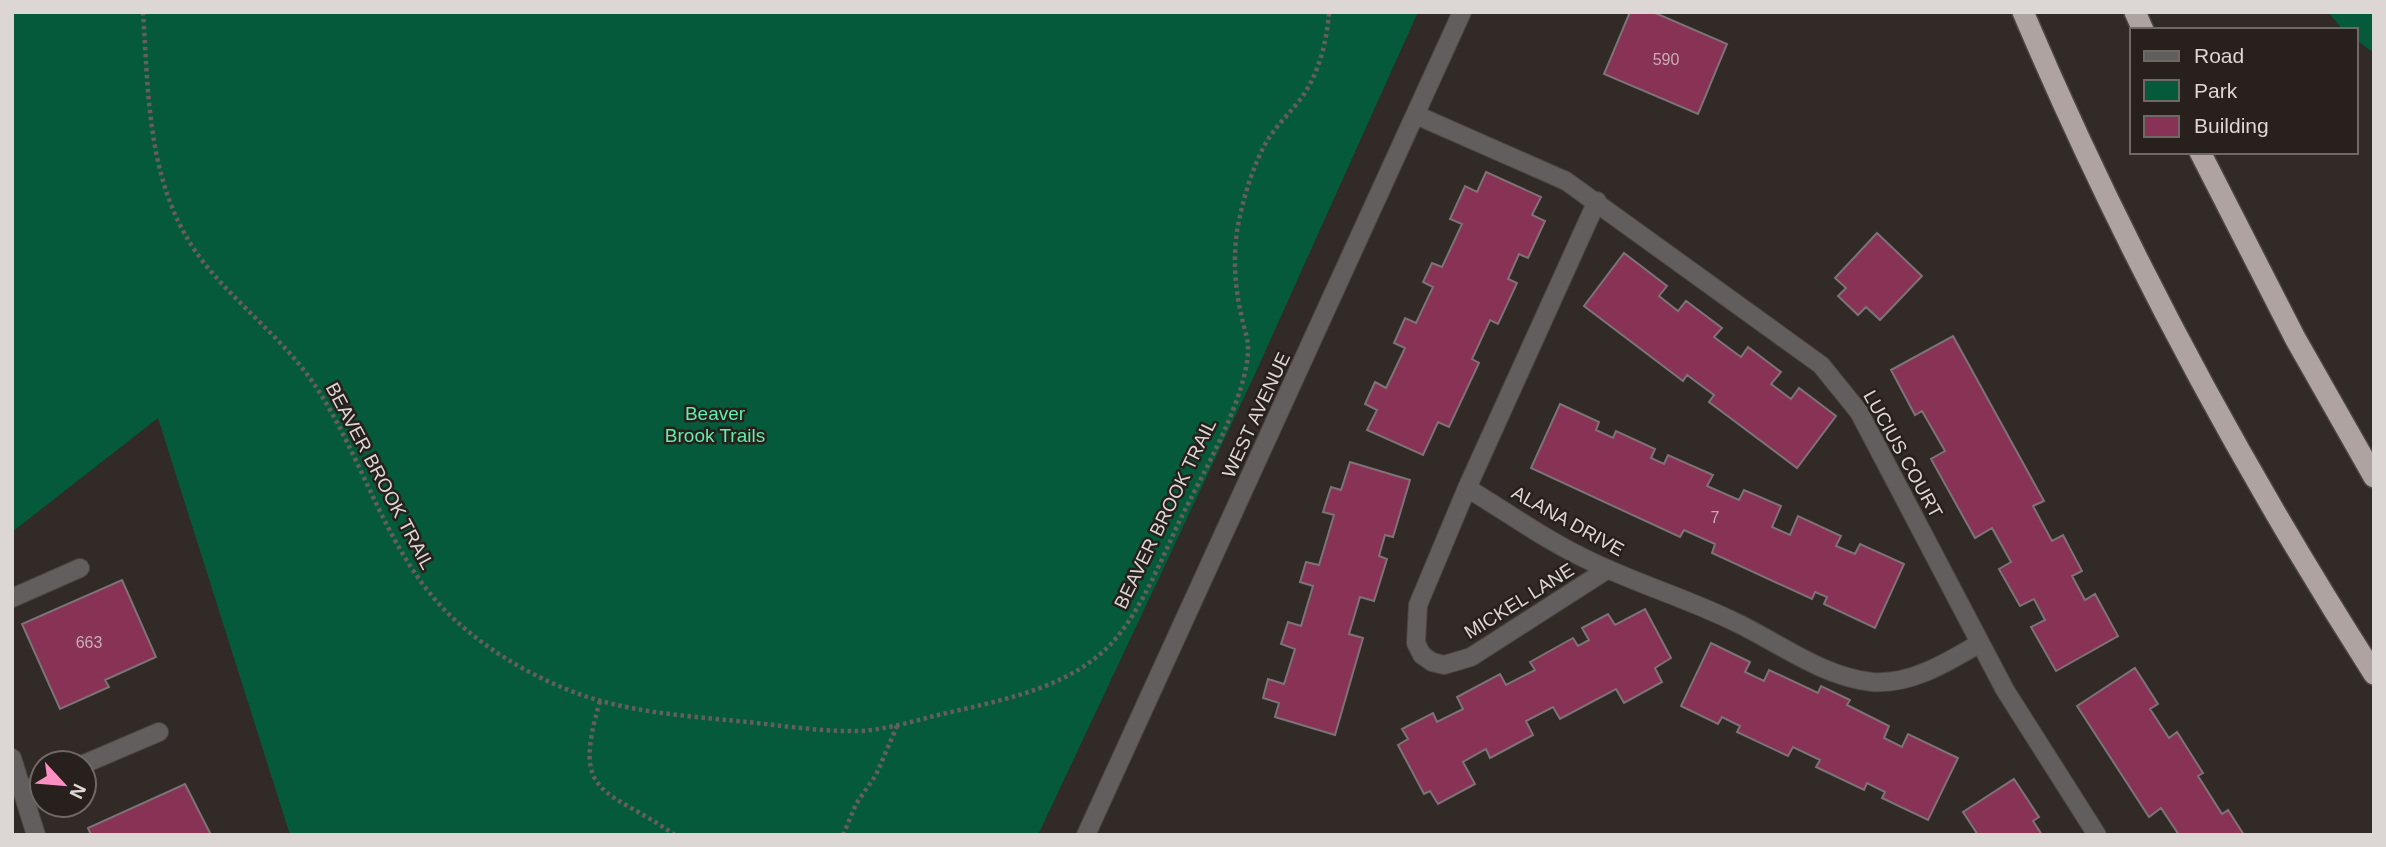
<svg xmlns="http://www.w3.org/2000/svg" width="2386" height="847" font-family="Helvetica,sans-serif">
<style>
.green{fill:#045a3a}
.building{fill:#883356;stroke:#7d7376;stroke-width:2}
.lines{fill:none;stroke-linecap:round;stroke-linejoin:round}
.service-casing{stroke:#4c4642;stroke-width:20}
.minor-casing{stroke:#4c4642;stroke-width:20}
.tertiary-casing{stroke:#4c4642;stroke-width:20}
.motorway-casing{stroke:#4c4642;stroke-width:24}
.path{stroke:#655f5b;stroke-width:4.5;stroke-dasharray:3.5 3.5;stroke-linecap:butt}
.service{stroke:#635e5e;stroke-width:18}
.minor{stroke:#635e5e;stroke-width:18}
.tertiary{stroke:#635e5e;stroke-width:18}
.motorway{stroke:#afa3a2;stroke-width:21}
.labels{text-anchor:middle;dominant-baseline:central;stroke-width:5;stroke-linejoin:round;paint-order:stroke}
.number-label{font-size:16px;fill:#c7aeb4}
.park-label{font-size:19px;fill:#61edad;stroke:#27201c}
.street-label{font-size:19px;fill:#dcd7d4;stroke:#27201c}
</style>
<rect width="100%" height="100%" fill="#312a26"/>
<path class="green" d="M12 12H1418L1255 374 1038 835H290L158 418 12 532Z
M2328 12H2374V53L2356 40V30H2343Z"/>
<path class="building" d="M1630 12H1653L1727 44 1698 114 1604 74Z
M1486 172 1541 197 1532 215 1545 221 1528 258 1519 254 1508 279 1517 283 1498 324 1490 320 1472 359 1479 363 1449 427 1438 422 1423 455 1367 430 1377 410 1365 404 1375 382 1386 388 1405 348 1394 343 1405 318 1416 323 1433 287 1423 282 1432 263 1442 267 1462 224 1450 219 1465 186 1477 192Z
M1877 233 1922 276 1880 320 1866 307 1858 315 1838 296 1846 288 1835 278Z
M1624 253 1667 286 1659 296 1678 311 1686 301 1722 328 1714 337 1741 357 1748 347 1781 372 1771 384 1791 399 1799 388 1836 416 1797 468 1709 402 1714 395 1687 375 1683 381 1584 306Z
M1953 336 2044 501 2033 506 2052 541 2063 535 2082 571 2072 576 2085 600 2095 594 2118 636 2056 671 2031 627 2045 620 2034 599 2020 606 1999 569 2011 562 1992 528 1975 538 1931 459 1945 451 1922 411 1915 415 1891 370Z
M1560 404 1599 422 1596 430 1613 438 1616 431 1655 449 1651 458 1664 464 1668 455 1713 475 1707 486 1739 500 1744 490 1781 506 1772 527 1790 535 1798 516 1841 536 1836 546 1855 554 1860 544 1904 564 1875 628 1824 604 1827 597 1815 592 1812 599 1712 553 1715 544 1684 530 1680 537 1531 468Z
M1350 462 1410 480 1393 537 1385 535 1379 556 1387 559 1374 601 1360 597 1349 634 1363 638 1335 735 1275 717 1279 703 1263 698 1268 679 1284 684 1295 649 1281 644 1288 622 1301 626 1313 586 1300 582 1306 562 1319 565 1334 515 1323 512 1331 487 1341 490Z
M122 580 156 657 105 680 109 687 60 709 22 624Z
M1645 609 1671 658 1655 668 1662 682 1624 703 1616 689 1560 719 1553 707 1526 721 1533 735 1490 758 1486 749 1463 762 1475 784 1438 804 1430 791 1424 794 1398 745 1408 739 1402 729 1433 713 1437 722 1463 709 1457 697 1500 674 1506 685 1535 670 1530 662 1573 638 1578 646 1589 640 1582 628 1608 614 1615 625Z
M1711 643 1750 662 1745 672 1764 681 1769 670 1818 693 1821 686 1850 700 1847 705 1889 726 1884 738 1902 747 1908 734 1958 758 1928 820 1882 798 1885 792 1867 783 1864 790 1816 767 1820 760 1793 747 1788 756 1737 732 1740 726 1722 717 1718 724 1681 706Z
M2135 668 2158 704 2150 709 2169 738 2177 732 2203 773 2198 776 2222 814 2228 810 2244 835H2179L2161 808 2149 817 2077 706Z
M2014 779 2039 817 2033 821 2042 835H1978L1963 812Z
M185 784 211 835H91L88 828Z"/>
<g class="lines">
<g class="service-casing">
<path id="service" d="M12 598 80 568
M12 758 36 835
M84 764 159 732
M22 791 42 783"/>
</g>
<g class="minor-casing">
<path id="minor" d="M1416 115 1566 181 1821 365 1859 412 2005 690 2097 835
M1597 201 1467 488C1507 512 1547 541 1590 561 1637 584 1689 599 1737 623 1779 643 1823 677 1872 682 1911 685 1948 662 1980 643
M1467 488 1418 605 1416 643 1422 655 1432 662 1444 665 1471 657 1608 569"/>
</g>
<g class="tertiary-casing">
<path id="tertiary" d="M1086 835 1462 12"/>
</g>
<g class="motorway-casing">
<path id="motorway" d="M2023 12C2121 242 2239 463 2374 674
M2135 12 2143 30
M2200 152 2295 338 2374 477"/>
</g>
<path class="path" d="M143 12C149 100 147 190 204 263 239 307 285 340 316 387 366 463 387 558 455 620 494 656 550 687 601 701 648 714 699 717 747 722 785 726 824 732 862 731 886 729 911 722 934 716 1000 700 1078 689 1121 632 1146 599 1162 558 1180 520 1201 476 1250 394 1248 345 1247 335 1243 324 1241 314 1235 287 1233 260 1237 231 1242 202 1252 167 1267 141 1276 126 1288 115 1299 101 1318 77 1327 42 1329 12
M600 701C571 799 605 786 675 835
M843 835 856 804 876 775 897 726"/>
<use href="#service" class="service"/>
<use href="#minor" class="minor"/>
<use href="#tertiary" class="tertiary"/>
<use href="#motorway" class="motorway"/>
</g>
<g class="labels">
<g class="number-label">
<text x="1666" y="59">590</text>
<text x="1715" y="517">7</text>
<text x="89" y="642">663</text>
</g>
<g class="park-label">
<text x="715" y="413">Beaver<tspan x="715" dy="22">Brook Trails</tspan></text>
</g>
<g class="street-label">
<text transform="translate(1256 415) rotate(-65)">WEST AVENUE</text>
<text transform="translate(1903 454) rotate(61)">LUCIUS COURT</text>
<text transform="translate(380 476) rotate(62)">BEAVER BROOK TRAIL</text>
<text transform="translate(1165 514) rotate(-64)">BEAVER BROOK TRAIL</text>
<text transform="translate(1568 521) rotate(29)">ALANA DRIVE</text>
<text transform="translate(1519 601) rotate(-32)">MICKEL LANE</text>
</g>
</g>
<rect width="2386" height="847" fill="none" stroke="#dcd7d4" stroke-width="28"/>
<rect x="2130" y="28" width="228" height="126" fill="#27201c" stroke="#6f6966" stroke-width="2"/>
<rect x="2144" y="51" width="35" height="10" fill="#635e5e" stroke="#6f6966" stroke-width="2"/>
<text x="2194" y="63" font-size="21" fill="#dcd7d4">Road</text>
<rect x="2144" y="80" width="35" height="21" fill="#045a3a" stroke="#6f6966" stroke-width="2"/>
<text x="2194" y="98" font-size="21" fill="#dcd7d4">Park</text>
<rect x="2144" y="116" width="35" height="21" fill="#883356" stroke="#6f6966" stroke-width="2"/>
<text x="2194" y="133" font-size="21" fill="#dcd7d4">Building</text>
<g transform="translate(63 784) rotate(116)"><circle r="33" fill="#27201c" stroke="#6f6966" stroke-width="2"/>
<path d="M0-5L12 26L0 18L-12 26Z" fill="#fc8fc2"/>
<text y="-10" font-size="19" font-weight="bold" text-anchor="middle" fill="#dcd7d4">N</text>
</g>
</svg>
